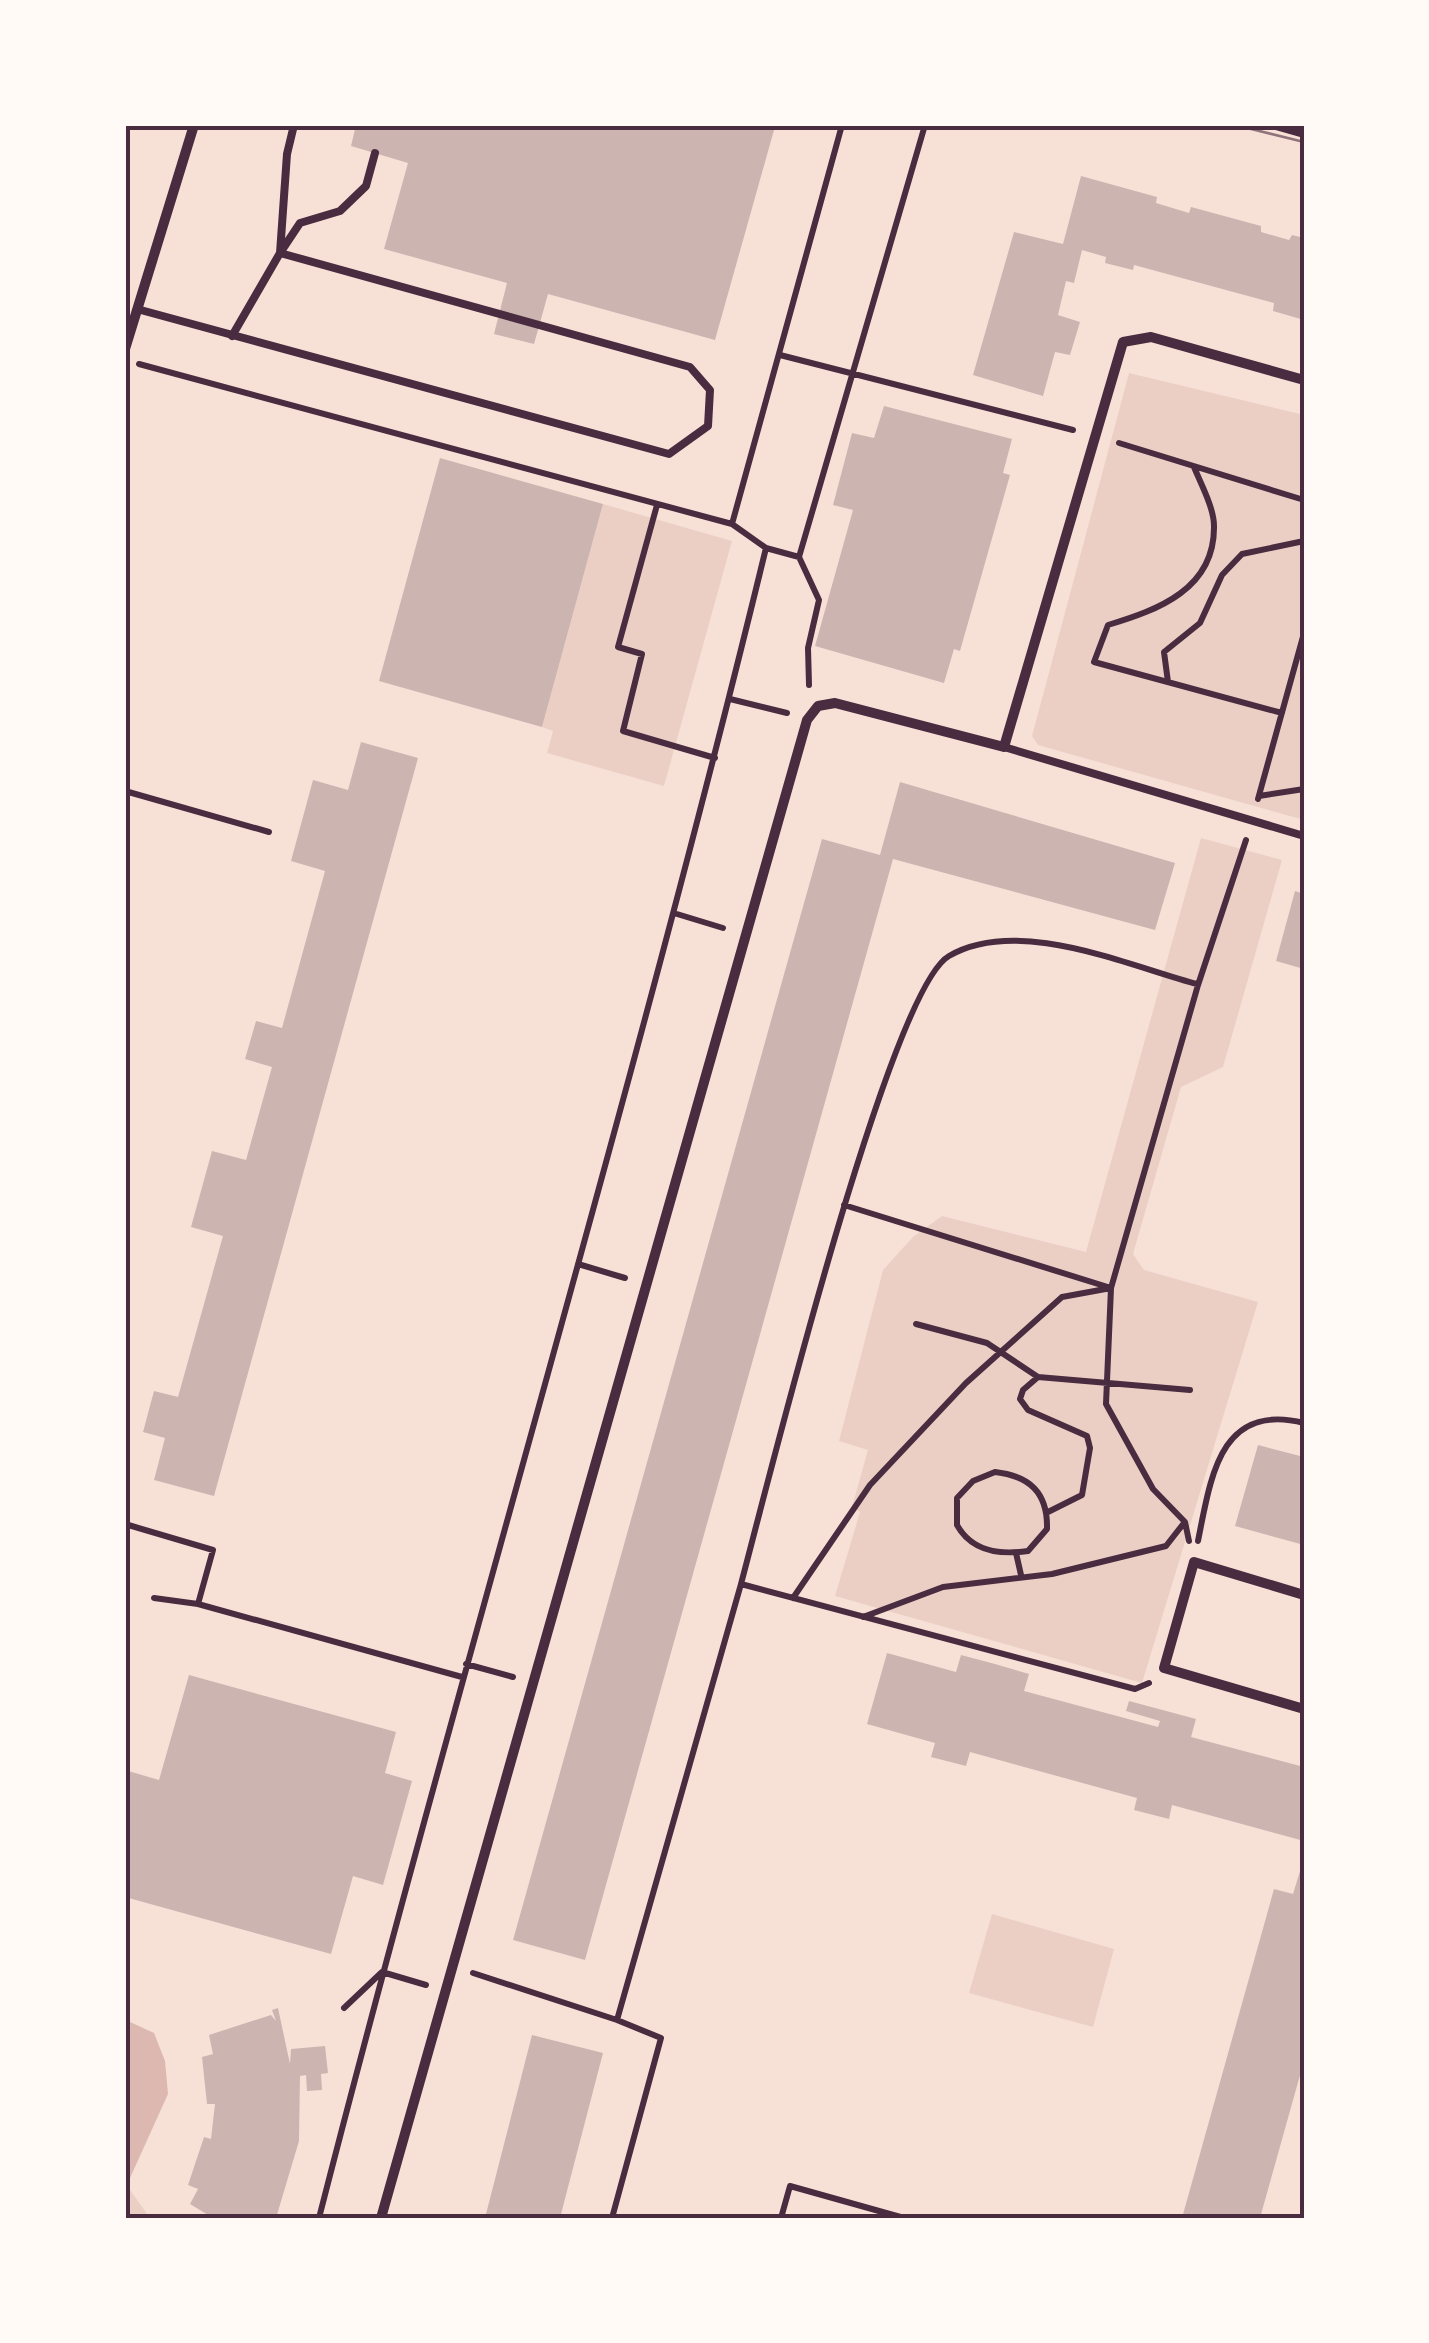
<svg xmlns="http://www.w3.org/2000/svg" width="1429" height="2343" font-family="Spectral,serif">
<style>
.green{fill:#ebcfc5}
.water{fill:#dcb8b0}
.building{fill:#ccb4b1}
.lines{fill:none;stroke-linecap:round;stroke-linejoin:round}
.path{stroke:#4a2c40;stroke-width:6}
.service{stroke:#4a2c40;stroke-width:8}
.minor{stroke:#4a2c40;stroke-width:10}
.tram{stroke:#8f747c;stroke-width:2.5}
.neatline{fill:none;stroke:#4a2c40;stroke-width:4}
</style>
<rect width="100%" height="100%" fill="#f7e1d7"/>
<path class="green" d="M1129 373 1304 415V820L1038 745 1032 736Z
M603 504 732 541 664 786 547 753 553 731 542 727Z
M1201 838 1282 860 1223 1067 1181 1087 1133 1254 1144 1270 1258 1302 1142 1683 835 1596 860 1512 852 1507 868 1450 839 1441 883 1270 913 1237 942 1216 1086 1252Z
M992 1914 1114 1949 1093 2027 969 1993Z
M128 2187 150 2218H125Z"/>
<path class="water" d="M130 2022 154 2033 165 2061 168 2094 125 2189V2023Z"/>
<path class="building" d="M356 125H755L774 130 715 340 548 294 534 344 494 334 507 283 384 249 408 163 351 146Z
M1081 176 1157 197 1156 203 1189 213 1191 207 1261 226V232L1289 240 1292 235 1304 238V320L1273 311 1274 303 1134 265 1133 270 1105 263 1106 257 1082 250 1074 283 1066 281 1058 315 1080 322 1070 355 1055 352 1043 396 973 375 1014 232 1063 244Z
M884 406 1012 439 1003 473 1010 475 960 651 954 649 944 683 815 646 853 510 833 505 852 433 874 438Z
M440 458 603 504 542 727 379 681Z
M361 742 418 758 214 1496 154 1480 165 1438 143 1432 154 1391 178 1397 223 1236 191 1227 212 1151 246 1160 272 1067 245 1059 256 1021 282 1028 325 871 291 861 313 780 348 790Z
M900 782 1175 863 1155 930 893 859 585 1960 513 1940 822 839 880 855Z
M1295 891 1304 894V969L1276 961Z
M1258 1445 1304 1457V1545L1235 1526Z
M887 1653 956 1672 961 1655 995 1664 1029 1674 1024 1691 1158 1727 1160 1721 1126 1711 1129 1701 1196 1719 1191 1737 1304 1767V1841L1172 1805 1169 1819 1134 1810 1137 1798 970 1752 966 1766 931 1757 935 1743 867 1724Z
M189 1675 396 1732 385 1773 412 1781 383 1885 353 1876 331 1954 125 1897V1770L159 1780Z
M1304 1858V2061L1260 2218H1182L1274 1889 1293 1894Z
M278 2008 290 2064 291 2049 325 2046 328 2073 321 2074 322 2090 307 2091 306 2075 300 2076 299 2141 276 2218H213L190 2204 198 2189 188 2185 204 2137 211 2139 213 2121 215 2104H207L202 2057 213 2054 209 2035 271 2015 276 2021 272 2010Z
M532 2035 603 2053 560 2218H485Z"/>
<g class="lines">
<path class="path" d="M780 355 1073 430
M139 364 732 524
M1119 443 1304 500
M1194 467C1201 484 1214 508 1214 526 1215 589 1158 610 1108 625L1094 662 1282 713
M657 505 618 647 642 654 623 731 715 758
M766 548 799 557
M1168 682 1164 652 1200 623 1222 575 1242 554 1304 541
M809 685 808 648 819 600 799 557 925 125
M730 699 787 713
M125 791 269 832
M1259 796 1304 789
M1258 799 1304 633
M677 914 723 928
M844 1205 1111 1288 1198 985 1246 840
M578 1264 625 1278
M916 1324 987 1343 1038 1377 1190 1390
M1038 1377 1023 1390 1020 1399 1028 1410 1087 1436 1090 1448 1082 1495 1048 1512
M995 1472C1029 1476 1048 1492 1047 1529L1028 1551C1000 1555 972 1552 957 1525V1498L973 1481Z
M125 1524 213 1550 198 1604
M1198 1541C1211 1476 1220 1402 1304 1423
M1016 1553 1021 1575
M741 1584C766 1491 889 990 949 956 1018 916 1126 965 1197 984
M154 1598 198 1604 462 1677
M793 1598 870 1485 966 1383 1062 1297 1111 1288 1106 1404 1153 1489 1185 1522 1189 1541
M863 1617 943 1587 1052 1574 1166 1546 1184 1523
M466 1664 513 1677
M473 1973 617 2020 741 1584 1135 1689 1149 1683
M344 2008 382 1972 426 1985
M319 2218C462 1660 630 1108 766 548L732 524 842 125
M612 2218 661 2038 617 2020
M781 2218 790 2186 904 2218"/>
<path class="service" d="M137 309 669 454 708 426 710 390 690 367 280 253 300 223 340 211 366 186 375 153
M232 336 280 253 287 154 294 125
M1004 747 1304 836"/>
<path class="minor" d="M1276 125 1304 133
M125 349 194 125
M1304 1595 1194 1562 1164 1668 1304 1709
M381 2218 807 720 818 706 835 703 1004 747 1123 342 1151 337 1304 380"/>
<path class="tram" d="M1235 125 1304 142
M1303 125H1304"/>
</g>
<rect width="1429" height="2343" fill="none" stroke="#fffaf5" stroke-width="255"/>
<rect x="128" y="128" width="1174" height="2088" class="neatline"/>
</svg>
